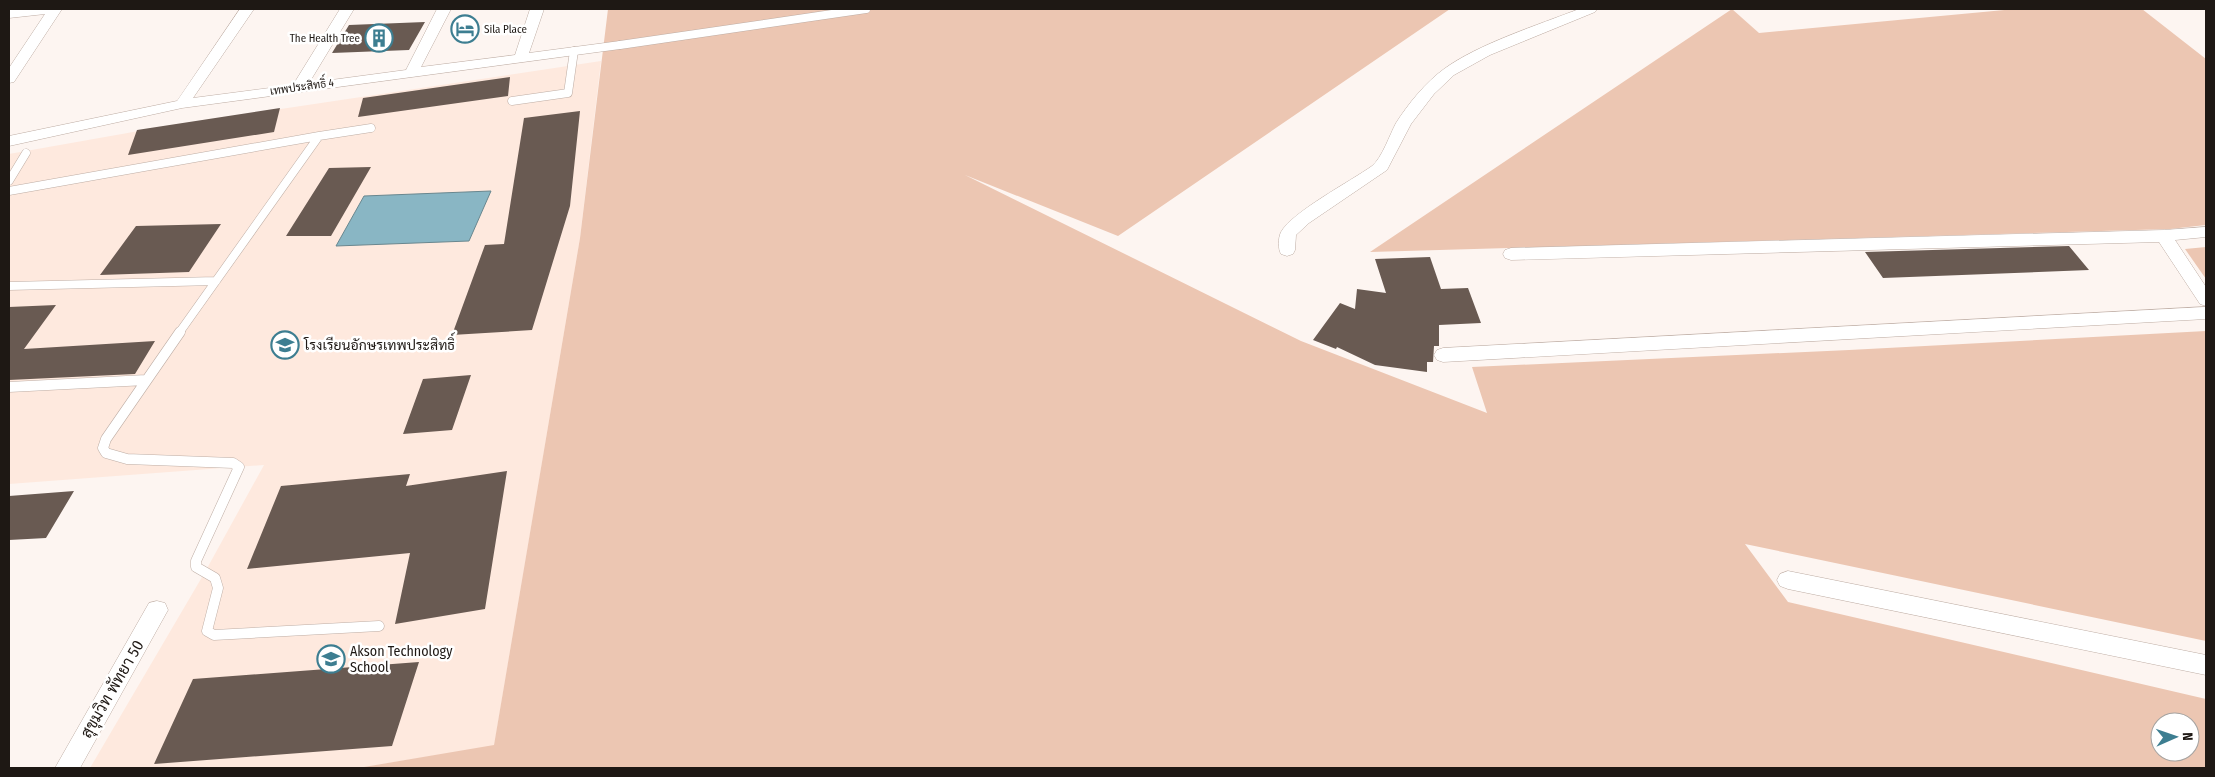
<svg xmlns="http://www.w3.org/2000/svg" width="2215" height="777" font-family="'Fira Sans Condensed',Sarabun,sans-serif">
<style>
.built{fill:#fee9de}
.green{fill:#ecc6b2;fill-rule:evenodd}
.water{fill:#89b6c4;stroke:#69878f}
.building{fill:#695a52}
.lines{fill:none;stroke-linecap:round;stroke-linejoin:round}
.lane-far1-casing{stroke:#beada4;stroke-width:9}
.lane-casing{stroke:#beada4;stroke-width:11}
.street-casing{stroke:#beada4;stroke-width:1}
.lane-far1{stroke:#fff;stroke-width:8}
.lane{stroke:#fff;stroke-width:10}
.street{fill:#fff;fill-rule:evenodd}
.labels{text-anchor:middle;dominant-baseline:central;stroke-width:5;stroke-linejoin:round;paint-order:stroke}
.far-poi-label{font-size:11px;fill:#1e1814;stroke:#fff;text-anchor:start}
.far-street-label{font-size:11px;fill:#1e1814;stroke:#fff}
.poi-label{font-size:14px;fill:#1e1814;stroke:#fff;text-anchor:start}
.near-street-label{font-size:16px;fill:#1e1814;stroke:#fff}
</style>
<rect width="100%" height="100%" fill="#fdf5f1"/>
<path class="built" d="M601 61 580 238 494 746 358 768H90L205 572 264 465 9 484V154L167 126Z"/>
<path class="green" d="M608 9H1450L1118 236 965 175 1301 341 1487 413 1472 367 1849 350 2206 331V641L1745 544 1788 602 2206 699V768H358L494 745 580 238ZM2160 722H2190V752H2160Z
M1732 9 1759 33 2015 9H2142L2206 59V225L2170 229 1370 252Z
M2206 247V279L2185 249Z"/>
<path class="water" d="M491 191 469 241 336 246 364 196Z"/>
<path class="building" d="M425 22 409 50 332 53 349 25Z
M510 77 508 96 358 117 363 98Z
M280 108 274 132 128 155 137 130Z
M580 111 570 206 532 330 452 335 485 245 504 244 524 118Z
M371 167 331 236H286L329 168Z
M221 224 189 272 100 275 136 226Z
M2069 246 2089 270 1883 278 1865 252Z
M1430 257 1441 289 1468 288 1481 323 1439 325V346H1434L1433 362H1427V372L1375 365 1337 347 1336 349 1313 340 1340 303 1355 309 1357 289 1386 293 1375 259Z
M56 305 24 349 155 341 135 374 9 380V307Z
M471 375 452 430 403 434 423 379Z
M507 471 485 609 395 624 410 553 247 569 281 486 410 474 406 486Z
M74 491 46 538 9 540V496Z
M419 662 392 746 154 764 193 679Z"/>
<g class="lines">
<g class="lane-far1-casing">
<path id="lane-far1" d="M620 45 866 9
M512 101 568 93 574 51
M9 181 26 153
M9 191 319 136
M9 286 216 281
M179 333 319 136 371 128"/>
</g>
<g class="lane-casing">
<path id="lane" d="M180 332 106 439 103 448 106 453 127 459 233 463 239 467 196 561V567L215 578 218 588 207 631 214 635 379 626
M9 387 146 380"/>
</g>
<g class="street-casing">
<path id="street" d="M19 9H62L14 82 9 83V68L45 14 9 18V10Z
M240 9H254L193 98 293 85 340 9H354L309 83 406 70 437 9H451L421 67 515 55 530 9H544L529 53 620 41 627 45 620 49 182 108 9 146V136L177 101Z
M1579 9H1597L1595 12 1490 55 1454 75 1434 94 1411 124 1387 170 1309 223 1296 235 1295 250 1293 254 1287 256 1281 254C1278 249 1278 238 1281 232 1292 212 1351 181 1372 166 1382 158 1390 134 1396 123 1408 104 1426 82 1444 69 1478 44 1538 25 1579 9Z
M2206 227V237L2175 240 2206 287V306L2200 304 2159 242 1511 260 1505 258 1503 254 1505 250 1511 248 2164 230Z
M2206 307V319L1443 362 1437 360 1434 355 1437 350 1443 348Z
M1788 571 2206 655V675L1788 589 1780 586 1777 580 1780 574Z
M157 601 165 603 168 610 80 768H55L149 603Z"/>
</g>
<use href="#lane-far1" class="lane-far1"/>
<use href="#lane" class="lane"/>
<use href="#street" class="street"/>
</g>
<defs>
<g id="hotel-ring" transform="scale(1.4375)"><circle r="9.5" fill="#fff" stroke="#3d7e91" stroke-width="1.5"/><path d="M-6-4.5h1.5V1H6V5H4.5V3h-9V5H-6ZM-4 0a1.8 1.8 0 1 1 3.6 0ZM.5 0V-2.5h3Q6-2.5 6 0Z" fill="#3d7e91"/></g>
<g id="building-ring" transform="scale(1.4375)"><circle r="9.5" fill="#fff" stroke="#3d7e91" stroke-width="1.5"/><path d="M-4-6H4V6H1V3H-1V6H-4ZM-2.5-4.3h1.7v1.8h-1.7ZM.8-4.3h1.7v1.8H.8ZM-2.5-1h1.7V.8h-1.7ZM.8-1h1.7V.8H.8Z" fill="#3d7e91"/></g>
<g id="school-ring" transform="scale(1.4375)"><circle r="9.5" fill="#fff" stroke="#3d7e91" stroke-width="1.5"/><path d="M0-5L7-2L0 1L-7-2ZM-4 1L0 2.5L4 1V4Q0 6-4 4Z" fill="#3d7e91"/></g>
</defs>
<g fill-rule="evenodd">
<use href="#hotel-ring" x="465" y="29"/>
<use href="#building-ring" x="379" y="38"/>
<use href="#school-ring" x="285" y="345"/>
<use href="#school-ring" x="331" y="659"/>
</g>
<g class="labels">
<g class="far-poi-label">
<text x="484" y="29">Sila Place</text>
<text x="360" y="38" text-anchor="end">The Health Tree</text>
</g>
<g class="far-street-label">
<text transform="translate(302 87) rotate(-8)">เทพประสิทธิ์ 4</text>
</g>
<g class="poi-label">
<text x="304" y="345">โรงเรียนอักษรเทพประสิทธิ์</text>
<text x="350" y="651">Akson Technology<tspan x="350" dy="16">School</tspan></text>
</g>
<g class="near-street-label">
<text transform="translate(112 689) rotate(-60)">สุขุมวิท พัทยา 50</text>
</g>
</g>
<rect width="2215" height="777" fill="none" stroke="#1e1814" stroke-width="20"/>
<g transform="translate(2175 737) rotate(88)"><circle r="24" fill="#ffffff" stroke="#a5a3a1"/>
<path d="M0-4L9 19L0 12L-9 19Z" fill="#3d7e91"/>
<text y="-8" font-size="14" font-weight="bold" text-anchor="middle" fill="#1e1814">N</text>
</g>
</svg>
